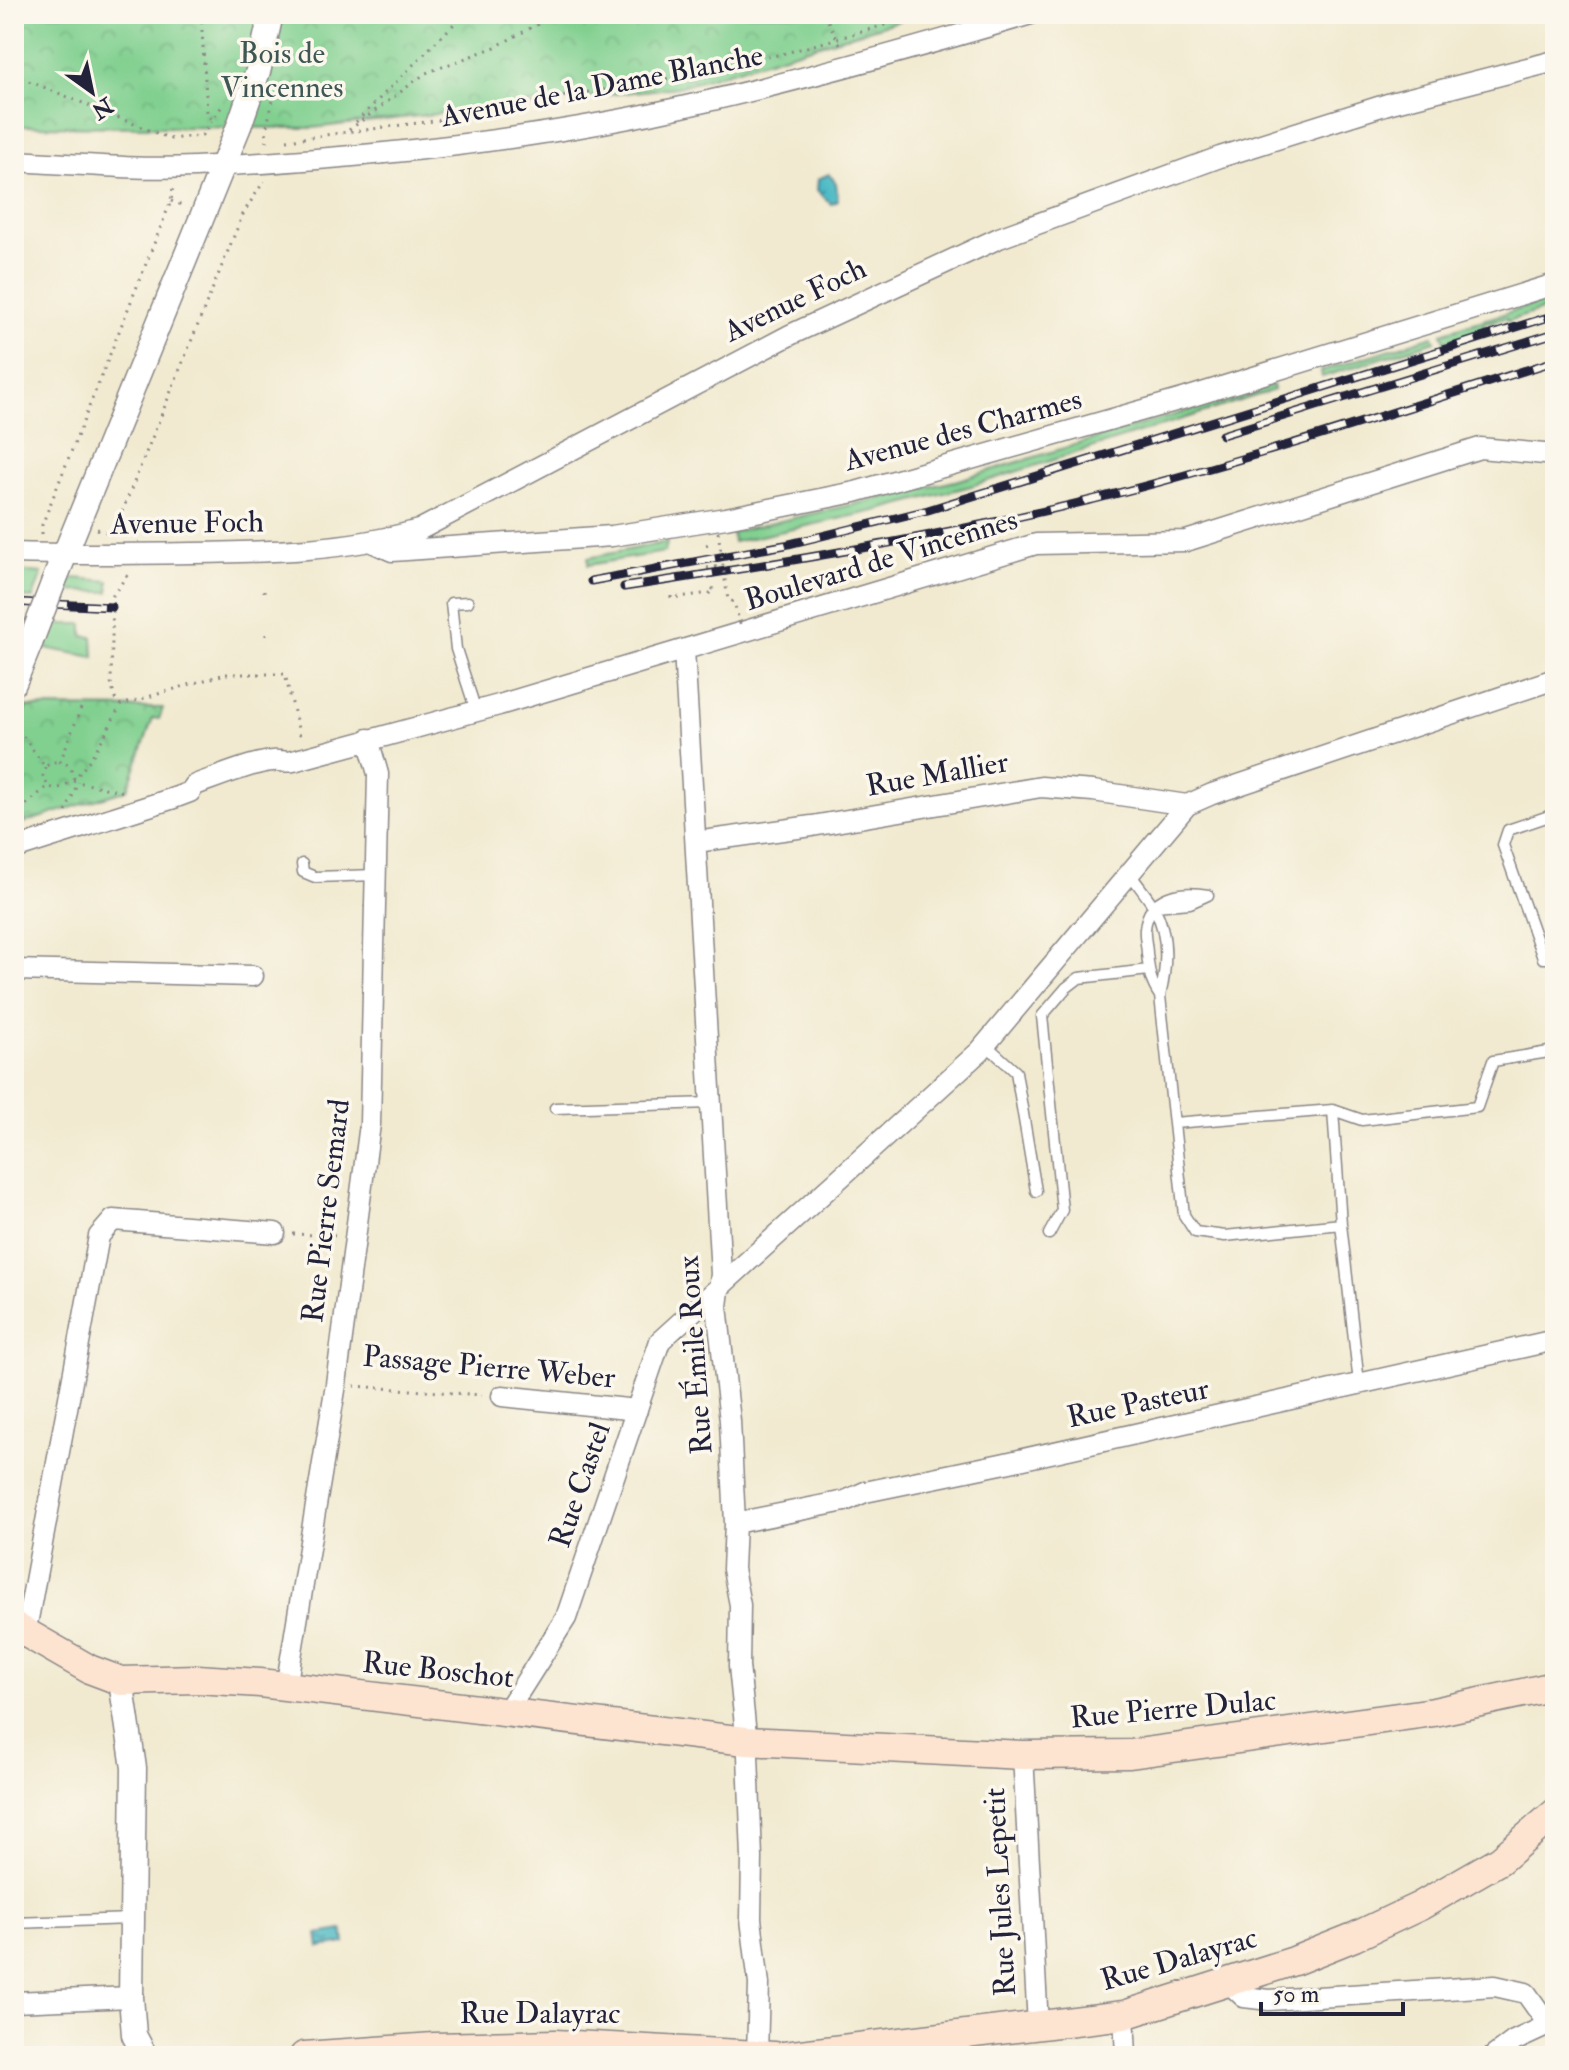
<svg xmlns="http://www.w3.org/2000/svg" width="1569" height="2070" font-family="'IM FELL Double Pica',serif">
<style>
.grass{fill:#81d090;stroke:#527966;stroke-width:2}
.park{fill:url(#park-crowns);stroke:#527966;stroke-width:2}
.water{fill:url(#water-ripples);stroke:#366e80;stroke-width:2}
.lines{fill:none;stroke-linecap:round;stroke-linejoin:round}
.service-casing{stroke:#8a8686;stroke-width:13}
.minor-casing{stroke:#8a8686;stroke-width:23}
.tertiary-casing{stroke:#8a8686;stroke-width:27}
.secondary-casing{stroke:#8a8686;stroke-width:31}
.path{stroke:#8a8686;stroke-width:3;stroke-dasharray:2 6;stroke-linecap:butt}
.service{stroke:#fff;stroke-width:10}
.minor{stroke:#fff;stroke-width:20}
.tertiary{stroke:#fff;stroke-width:24}
.secondary{stroke:#fde4d1;stroke-width:28}
.rail-casing{stroke:#22223b;stroke-width:9}
.rail{stroke:#fbf7ec;stroke-width:6;stroke-dasharray:18;stroke-linecap:butt}
.tertiary-bridge-casing{stroke:#8a8686;stroke-width:27;stroke-linecap:butt}
.path-bridge{stroke:#8a8686;stroke-width:3;stroke-dasharray:2 6;stroke-linecap:butt}
.tertiary-bridge{stroke:#fff;stroke-width:24}
.labels{text-anchor:middle;dominant-baseline:central;stroke-width:7;stroke-linejoin:round;paint-order:stroke}
.park-label{font-size:30px;fill:#3e5654;stroke:#fbf7ec}
.street-label{font-size:30px;fill:#22223b;stroke:#fbf7ec}
</style>
<defs>
<pattern id="park-crowns" width="20" height="18" patternUnits="userSpaceOnUse" patternTransform="scale(2)"><rect width="20" height="18" fill="#81d090"/><path d="M2 6a3 3 0 1 1 6 0M12 15a3 3 0 1 1 6 0" fill="none" stroke="#6fb27d"/></pattern>
<pattern id="water-ripples" width="26" height="14" patternUnits="userSpaceOnUse" patternTransform="scale(2)"><rect width="26" height="14" fill="#4bb9c4"/><path d="M2 4q2-2 4 0t4 0M15 11q2-2 4 0t4 0" fill="none" stroke="#3e96a0"/></pattern>
</defs>
<rect width="100%" height="100%" fill="#fbf7ec"/>
<filter id="ink" filterUnits="userSpaceOnUse"><feTurbulence type="fractalNoise" baseFrequency=".0125" numOctaves="2"/><feDisplacementMap in="SourceGraphic" scale="16" xChannelSelector="R" yChannelSelector="G"/><feConvolveMatrix kernelMatrix="1 2 1 2 8 2 1 2 1" color-interpolation-filters="sRGB"/></filter>
<filter id="wash" filterUnits="userSpaceOnUse"><feTurbulence type="fractalNoise" baseFrequency=".006" numOctaves="4" result="noise"/><feDisplacementMap in="SourceGraphic" scale="32" xChannelSelector="R" yChannelSelector="G"/><feGaussianBlur stdDeviation="1.8" result="paint"/><feColorMatrix in="noise" values="0 0 0 0 0 0 0 0 0 0 0 0 0 0 0 0 0 1.4 0 .05"/><feComposite in="paint" operator="in"/></filter>
<g filter="url(#wash)">
<rect width="100%" height="100%" fill="#f1ead0"/>
<path class="grass" d="M1555 298V306L1508 321 1506 318 1483 324 1484 329 1445 342 1442 333Z
M1433 336 1435 341 1322 377 1321 371Z
M1273 385 1274 390 971 486 875 511 733 542 732 532 955 481Z
M667 542 665 552 588 565V558Z
M14 571 42 573 33 598 14 597Z
M73 578 109 581V592L65 591Z
M51 624H83V636L93 637 94 657 44 648Z"/>
<path class="park" d="M14 14H921L678 87 312 128 14 126Z
M26 707 163 708 159 719 153 718 127 790 14 826V744Z"/>
<path class="water" d="M829 174 836 183 838 201 831 204 817 190 818 179Z
M343 1930 345 1943 319 1947 317 1934Z"/>
</g>
<g filter="url(#ink)">
<g class="lines">
<g class="service-casing">
<path id="service" d="M468 602 451 603 456 649 476 711
M1555 814 1508 830 1503 845 1543 958H1555
M302 864 303 872 315 877 376 875
M1131 875C1138 885 1147 896 1154 907 1169 934 1167 967 1160 996L1184 1215 1195 1232 1225 1236 1341 1224
M1155 906 1190 903 1208 895
M1160 996C1150 982 1149 971 1147 954 1147 946 1144 936 1145 929 1148 895 1181 890 1208 895
M985 1044 1016 1072 1036 1191
M555 1108 711 1103
M1333 1110 1341 1224 1359 1383
M1174 1123 1333 1110 1362 1120 1477 1107 1493 1061 1555 1051
M1049 1234 1062 1210 1042 1016 1066 988 1079 978 1149 970
M14 1923 132 1919"/>
</g>
<g class="minor-casing">
<path id="minor" d="M14 161C74 164 135 170 195 167 366 158 537 141 704 102 814 77 923 46 1031 14
M372 542 392 551 612 536 726 518 855 492 1186 398 1555 284
M14 553C74 555 133 554 193 553 270 552 344 551 419 530L790 335 999 238 1220 157 1391 103 1555 61
M684 650 721 1274 717 1306 730 1421 735 1523 733 1569 740 1605 739 1666 748 1755 752 1858 751 1919 759 1984 757 2055
M696 842 812 826 1041 787 1093 791 1187 805
M14 849 174 798 190 792 195 785C215 778 253 762 273 761 280 760 285 763 293 761L499 705 1036 544 1186 541 1480 448 1555 455
M14 970 253 976
M502 1396 637 1410
M735 1523 845 1501 865 1492 1001 1464 1555 1340
M22 1631 28 1619 99 1236 113 1220 275 1233
M286 1688 336 1384 370 1124 378 774 368 739
M507 1711 566 1618 660 1341 980 1051 1187 805 1212 794 1555 679
M1023 1755 1038 2025
M1228 1982 1244 1997 1269 2000 1495 1986 1526 1993 1548 2024
M14 2002 131 1997
M1124 2015 1126 2056
M1494 2056 1514 2041 1555 2022"/>
</g>
<g class="tertiary-casing">
<path id="tertiary" d="M54 581 239 126 259 68 271 14
M14 683 31 641
M121 1681 134 1768 131 1997 134 2035 145 2056"/>
</g>
<g class="secondary-casing">
<path id="secondary" d="M14 1626 89 1669 121 1681 197 1679 260 1683 746 1741 1023 1755 1130 1754 1434 1712 1555 1686
M304 2056 434 2047 555 2044 775 2056
M784 2056 1124 2015 1294 1961 1354 1937 1420 1906 1500 1860 1555 1813"/>
</g>
<path class="path" d="M201 14 207 112 212 121
M824 14 841 46
M14 75 171 139 202 135 222 106
M356 122 464 14
M349 130 426 73 495 47 557 14
M287 140 464 117 569 95 637 85 782 54 924 14
M267 142 266 130 275 91
M171 201 185 206
M97 529 113 534
M42 534V525L171 201 173 187
M113 534 236 231 244 212 264 181
M706 545 712 543
M707 568 723 566
M712 588 718 593
M264 590V598
M671 596V598L711 593
M266 636V629
M226 674H285L301 741
M121 705 116 702 111 683 113 595 128 574
M14 723 45 767 52 762H60
M45 767 43 776 48 786
M74 779C72 769 70 763 60 762L81 708
M73 781 124 792
M66 812 78 782
M14 815 48 786C75 802 109 725 121 705L225 674
M293 1234 338 1236
M354 1386 482 1395"/>
<use href="#service" class="service"/>
<use href="#minor" class="minor"/>
<use href="#tertiary" class="tertiary"/>
<use href="#secondary" class="secondary"/>
<g class="rail-casing">
<path id="rail" d="M1222 435 1555 333
M591 581 785 545 928 510 1555 315
M624 587C781 563 940 537 1095 499 1250 460 1403 409 1555 361
M14 602 112 607"/>
</g>
<use href="#rail" class="rail"/>
<g class="tertiary-bridge-casing">
<path id="tertiary-bridge" d="M31 641 54 581"/>
</g>
<path class="path-bridge" d="M718 532 728 600 734 602 740 624"/>
<use href="#tertiary-bridge" class="tertiary-bridge"/>
</g>
</g>
<g class="labels">
<g class="park-label">
<text x="282" y="53">Bois de<tspan x="282" dy="34">Vincennes</tspan></text>
</g>
<g class="street-label">
<text transform="translate(602 86) rotate(-11)">Avenue de la Dame Blanche</text>
<text transform="translate(795 300) rotate(-26)">Avenue Foch</text>
<text transform="translate(963 430) rotate(-15)">Avenue des Charmes</text>
<text transform="translate(187 523) rotate(-1)">Avenue Foch</text>
<text transform="translate(881 560) rotate(-17)">Boulevard de Vincennes</text>
<text transform="translate(937 774) rotate(-10)">Rue Mallier</text>
<text transform="translate(326 1211) rotate(-83)">Rue Pierre Semard</text>
<text transform="translate(695 1355) rotate(-94)">Rue Émile Roux</text>
<text transform="translate(489 1367) rotate(5)">Passage Pierre Weber</text>
<text transform="translate(1138 1403) rotate(-12)">Rue Pasteur</text>
<text transform="translate(580 1485) rotate(-71)">Rue Castel</text>
<text transform="translate(438 1670) rotate(6)">Rue Boschot</text>
<text transform="translate(1173 1709) rotate(-5)">Rue Pierre Dulac</text>
<text transform="translate(1000 1892) rotate(-93)">Rue Jules Lepetit</text>
<text transform="translate(1179 1959) rotate(-16)">Rue Dalayrac</text>
<text x="540" y="2013">Rue Dalayrac</text>
</g>
</g>
<rect width="1569" height="2070" fill="none" stroke="#fbf7ec" stroke-width="48"/>
<g transform="translate(92 92) rotate(147)" stroke="#fbf7ec" stroke-width="6" paint-order="stroke">
<path d="M0-6L14 30L0 20L-14 30Z" fill="#22223b"/>
<text y="-12" font-size="22" font-weight="bold" text-anchor="middle" fill="#22223b">N</text>
</g>
<path d="M1261 2002v12h142v-12" fill="none" stroke="#22223b" stroke-width="4"/>
<text x="1273" y="2002" font-size="24" fill="#22223b" stroke="#fbf7ec" stroke-width="6" paint-order="stroke">50 m</text>
</svg>
